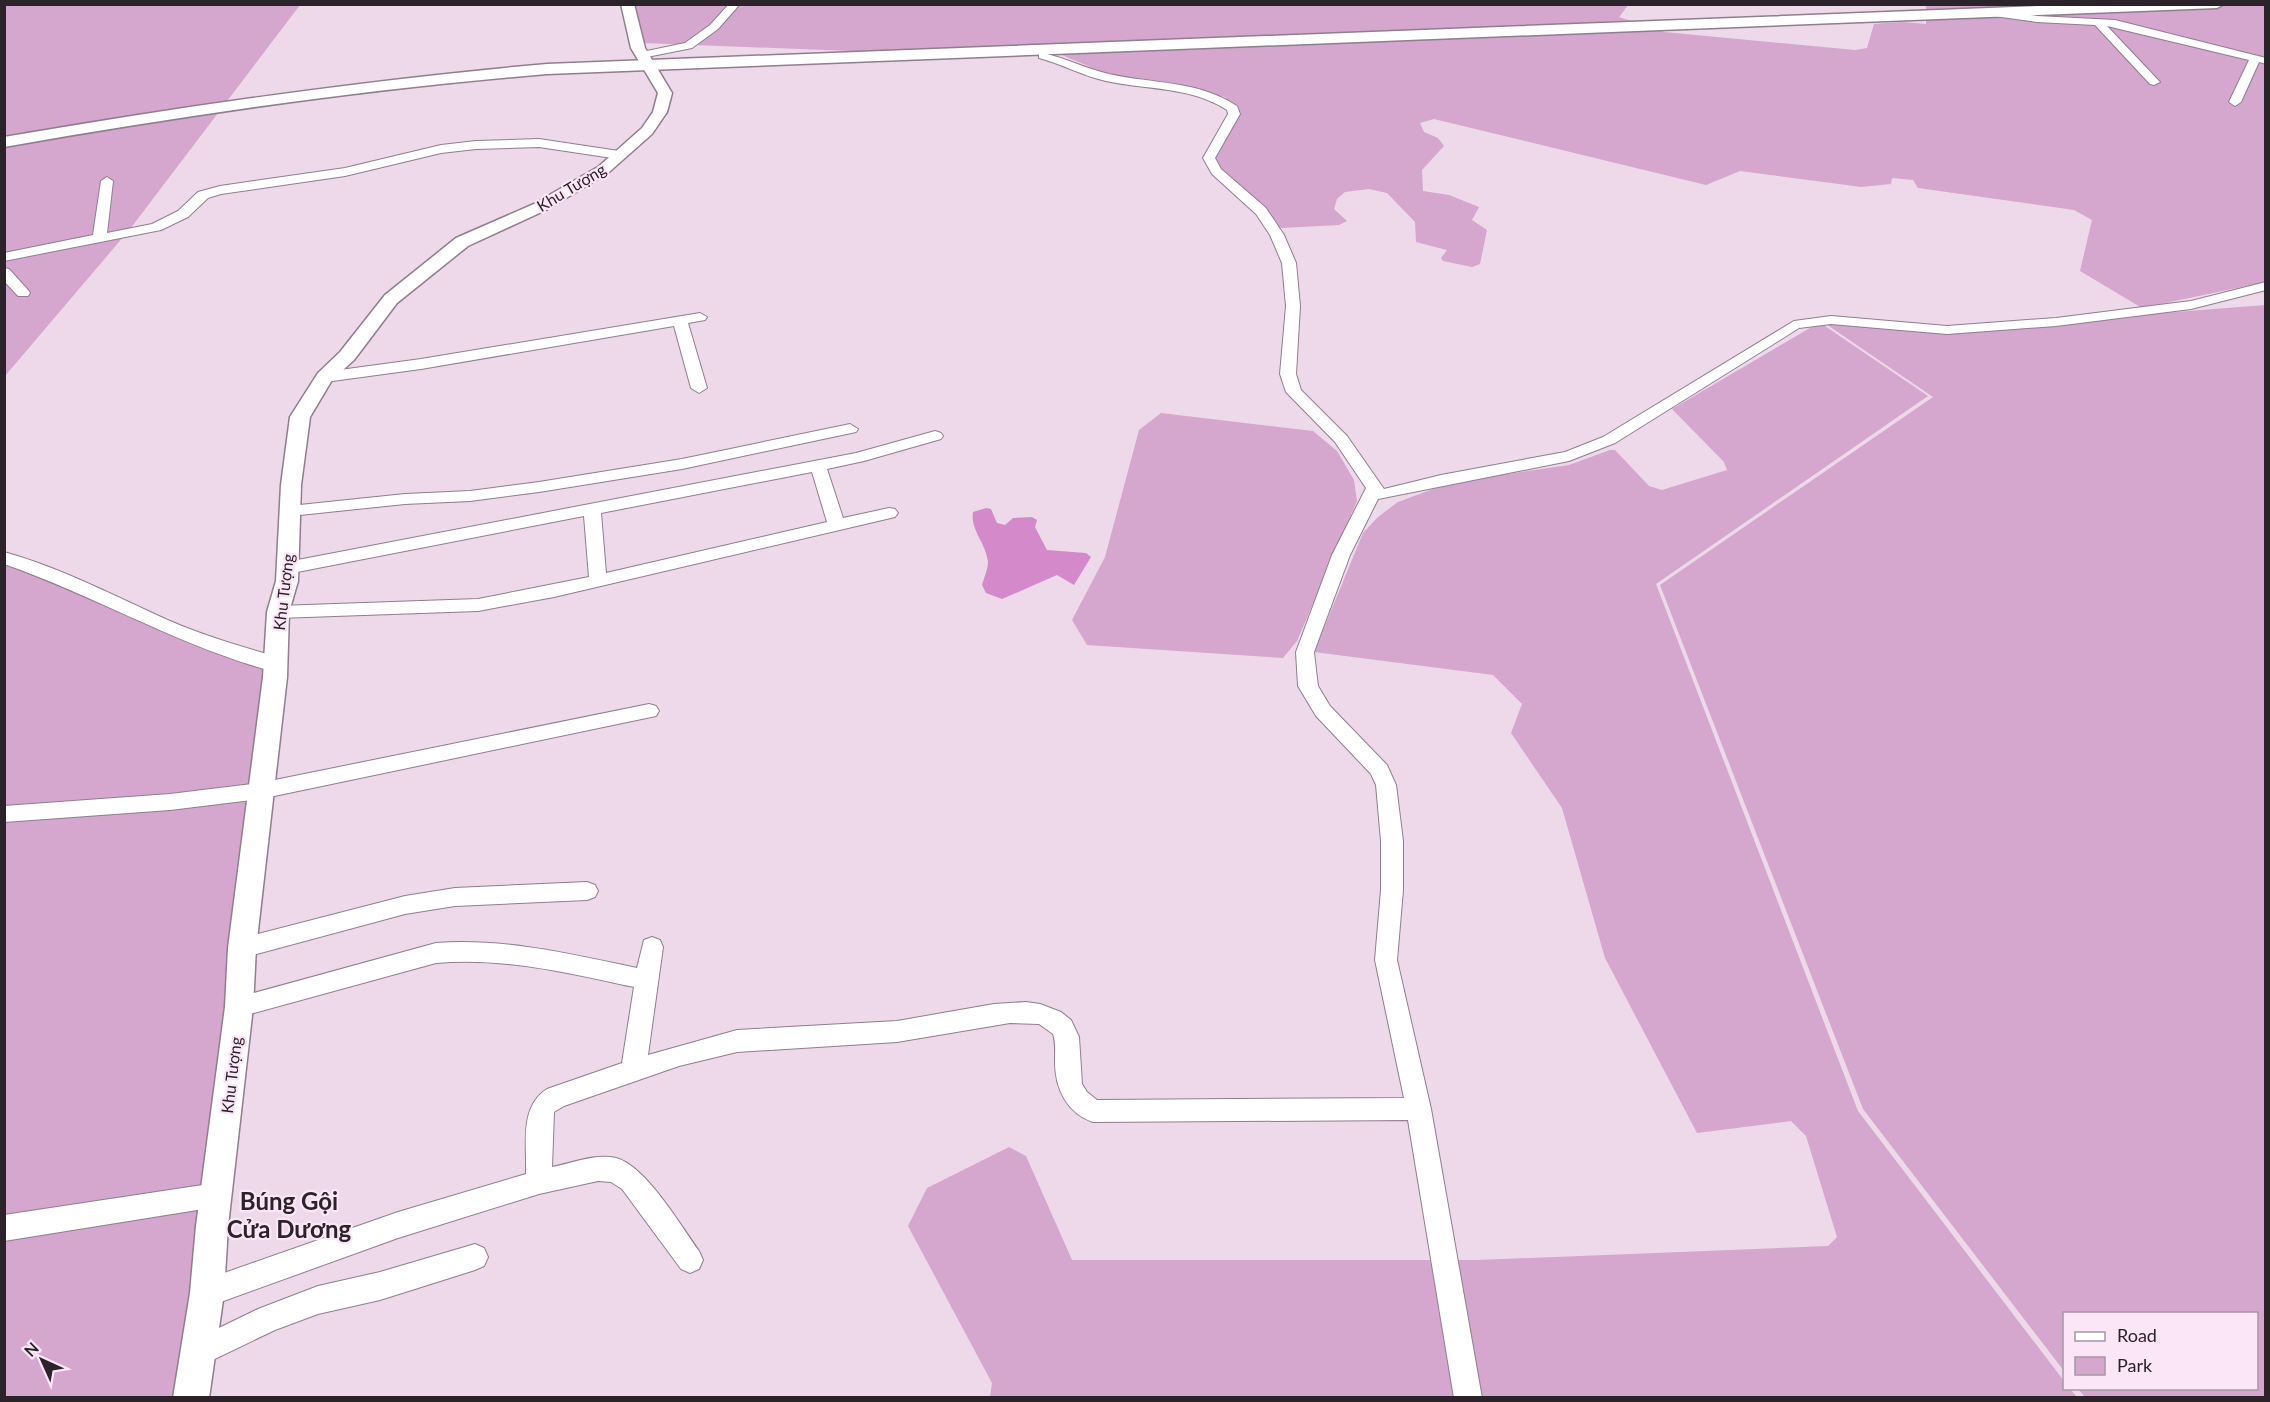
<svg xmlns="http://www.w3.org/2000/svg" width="2270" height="1402" font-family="Lato,sans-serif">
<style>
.green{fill:#d5a6ce}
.water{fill:#d489ca}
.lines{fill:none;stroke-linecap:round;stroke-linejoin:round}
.minor-casing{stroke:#907e8d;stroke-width:2}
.tertiary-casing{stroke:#907e8d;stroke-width:3}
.secondary-casing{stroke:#907e8d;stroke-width:3}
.minor{fill:#fff;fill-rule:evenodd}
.tertiary{fill:#fff;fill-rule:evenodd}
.secondary{fill:#fff;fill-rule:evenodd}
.labels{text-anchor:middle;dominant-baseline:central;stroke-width:4.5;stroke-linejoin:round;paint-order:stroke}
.street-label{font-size:16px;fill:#2b2329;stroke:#fae6f7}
.near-quarter-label{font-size:24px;font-weight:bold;fill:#2b2329;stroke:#fae6f7}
</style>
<rect width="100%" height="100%" fill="#edd9e9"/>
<path class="green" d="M1629 4 1619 17 1664 32 1855 50 1867 48 1874 24 1902 22 1926 24V5H1980L2098 14 2090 5H2265V282L2142 308 2080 271 2092 220 2074 210 1918 188 1913 180 1892 178 1891 184 1861 187 1740 171 1706 185 1434 119 1420 123 1424 132 1438 138 1444 146 1422 170 1423 191 1449 195 1479 207 1472 220 1487 230 1480 264 1472 267 1443 261 1441 258 1447 250 1416 242 1415 222 1387 193 1369 189 1345 192 1337 199 1334 209 1347 221 1339 225 1282 228 1276 226 1218 169 1213 157 1241 112 1225 97 1189 87 1111 76 1062 55 1046 52H876L643 43 633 5Z
M5 5H300L130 229 5 376Z
M2265 305V1397H2085L2078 1389 2256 1388V1314H2064V1371L1863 1109 1660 585 1933 397 1820 320 1944 330Z
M1822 324 1928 396 1656 584 1858 1111 2064 1381V1388L2070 1389 2077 1397H990L992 1383 908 1226 927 1188 1009 1147 1026 1156 1072 1260H1477L1828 1246 1837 1237 1806 1136 1791 1121 1697 1133 1605 958 1562 808 1511 733 1522 704 1493 675 1314 652 1363 533 1378 517 1398 502 1433 489 1487 477 1569 465 1610 450H1615L1649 486 1662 490 1727 470 1724 462 1672 409 1815 325Z
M1161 413 1313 431 1337 451 1354 480 1357 501 1297 641 1283 658 1087 645 1072 620 1105 557 1139 430Z
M4 562 265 670 185 1343 174 1397H5Z"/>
<path class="water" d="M986 508 991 509 997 523 1005 525 1013 518 1032 517 1037 520 1035 527 1047 550 1086 553 1091 557 1074 585 1057 575 1002 599 986 593 982 585C984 578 988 569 988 562 986 543 970 530 973 512Z"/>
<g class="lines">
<g class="minor-casing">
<path id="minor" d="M729 4H740L718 29 692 48 642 58 636 55 642 52 685 43 710 25Z
M1991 10 2037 16 2115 20 2266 58V64L2259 62 2241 102 2235 106 2229 102 2249 60 2107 26 2158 80 2160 82 2154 85 2150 84 2095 25 2037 22 1987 15 1986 13Z
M1043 53C1066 58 1086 69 1109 74 1153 84 1197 80 1237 106L1240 114 1215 158 1221 169 1266 208 1284 235 1296 263 1300 306 1296 374 1301 390 1347 436 1384 489 1441 475 1565 452 1603 437 1794 321 1831 316 1947 326 2056 318 2191 301 2266 282V290L2191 309 2056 326 1947 334 1831 324 1799 328 1615 443 1569 461 1378 499 1350 555 1314 652 1316 670 1318 686 1330 706 1387 765 1396 785 1403 841V890L1397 960 1431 1109 1482 1398H1454L1408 1120 1093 1122C1067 1113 1055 1089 1055 1062 1055 1053 1056 1043 1053 1034L1039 1024 1010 1023 897 1042 737 1052 679 1066 564 1106 554 1112 552 1167C572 1163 596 1153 616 1158 646 1166 681 1226 699 1251L703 1260 699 1269 690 1273 681 1269 622 1189 611 1182 598 1181 539 1194 398 1238 207 1307 197 1303 193 1293 197 1283 207 1279 398 1212 526 1174C527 1144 519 1107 547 1089L622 1063 634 987C568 973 504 957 436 963L239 1017 231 1014 227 1007 231 1000 239 997 436 943C505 938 570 954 637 968L644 940 652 937 660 940 663 947 648 1055 737 1030 897 1021 994 1004 1026 1002 1040 1004 1061 1012 1071 1020 1079 1037 1082 1084 1087 1092 1097 1100 1404 1098 1375 960 1381 890V841L1376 785 1371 774 1316 716 1298 686 1296 652 1332 555 1366 488 1335 442 1286 392 1280 374 1286 306 1282 263 1270 235 1256 214 1212 174 1203 158 1228 114 1227 110C1190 86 1147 90 1106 81 1083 76 1062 64 1039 58V54Z
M539 139 619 151 625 155 619 159 539 147 476 149 441 153 345 176 221 194 208 198 188 217 161 230 4 261V253L93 235 101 181 107 177 113 181 107 233 152 224 178 211 198 192 220 186 345 168 441 145 476 141Z
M4 268 9 269 28 290 30 293 28 296H18L4 281Z
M700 313 707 317 705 320 688 323 707 388 699 393 691 388 674 326 421 369 325 382 317 377 325 372 421 359Z
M850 424 858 429 856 432 682 469 539 492 470 501 405 504 290 516 284 515 281 511 284 507 290 506 405 494 470 491 539 482 682 459Z
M935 431 941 433 943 436 941 439 864 461 827 469 843 518 889 508 895 509 898 513 895 517 554 597 478 611 278 618 272 616 269 612 272 608 278 606 478 599 589 577 584 516 287 574 281 572 278 568 281 564 287 562 856 453ZM812 472 827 522 606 573 601 513Z
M4 552C62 568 116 597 170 621 207 637 246 648 284 659L287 664 284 669 277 671 264 669C174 643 93 595 4 564Z
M649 704 656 706 659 711 656 716 260 799 170 810 4 822V806L170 794 260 783Z
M587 882 595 885 598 891 595 897 587 900 455 906 405 914 242 958 234 955 231 948 234 941 242 938 405 896 455 888Z
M216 1183 225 1186 229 1195 225 1204 216 1207 4 1241V1215Z
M475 1244 484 1248 488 1257 484 1266 475 1270 380 1300 318 1314 275 1330 198 1367 188 1363 184 1353 188 1343 258 1309 318 1286 380 1272Z"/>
</g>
<g class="tertiary-casing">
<path id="tertiary" d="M621 4H634L645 48 672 93 667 112 652 134 608 173 546 210 468 246 397 303 354 360 332 380 310 417 301 485 298 581 289 612 287 677 256 948 253 1007 228 1226 224 1293 209 1398H173L190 1293 196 1226 225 1007 228 948 263 677 267 612 276 581 281 485 290 417 318 373 340 352 385 295 456 238 534 204 598 167 642 128 653 112 658 93 631 48Z"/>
</g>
<g class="secondary-casing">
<path id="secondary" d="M2093 4H2224L2217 8 547 74C365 89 185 115 4 147V137C185 106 365 80 547 64Z"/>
</g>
<use href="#minor" class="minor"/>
<use href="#tertiary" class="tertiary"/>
<use href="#secondary" class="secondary"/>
</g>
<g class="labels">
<g class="street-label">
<text transform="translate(571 187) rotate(-31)">Khu Tượng</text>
<text transform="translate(283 592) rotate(-83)">Khu Tượng</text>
<text transform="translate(231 1075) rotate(-83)">Khu Tượng</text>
</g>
<g class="near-quarter-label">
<text x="289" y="1200">Búng Gội<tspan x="289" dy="28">Cửa Dương</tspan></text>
</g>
</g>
<rect width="2270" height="1402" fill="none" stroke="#2b2329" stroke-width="12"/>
<rect x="2063" y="1312" width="195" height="78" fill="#fae6f7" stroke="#a798a5" stroke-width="1.5"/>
<rect x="2075" y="1332" width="30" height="9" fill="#ffffff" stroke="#a798a5" stroke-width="1.5"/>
<text x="2117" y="1342" font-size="18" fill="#2b2329">Road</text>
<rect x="2075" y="1357" width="30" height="18" fill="#d5a6ce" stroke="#a798a5" stroke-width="1.5"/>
<text x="2117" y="1372" font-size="18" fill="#2b2329">Park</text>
<g transform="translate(42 1360) rotate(315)" stroke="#fae6f7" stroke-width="4.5" paint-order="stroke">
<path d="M0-4.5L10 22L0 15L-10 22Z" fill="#2b2329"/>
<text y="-9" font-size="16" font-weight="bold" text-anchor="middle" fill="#2b2329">N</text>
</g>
</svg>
